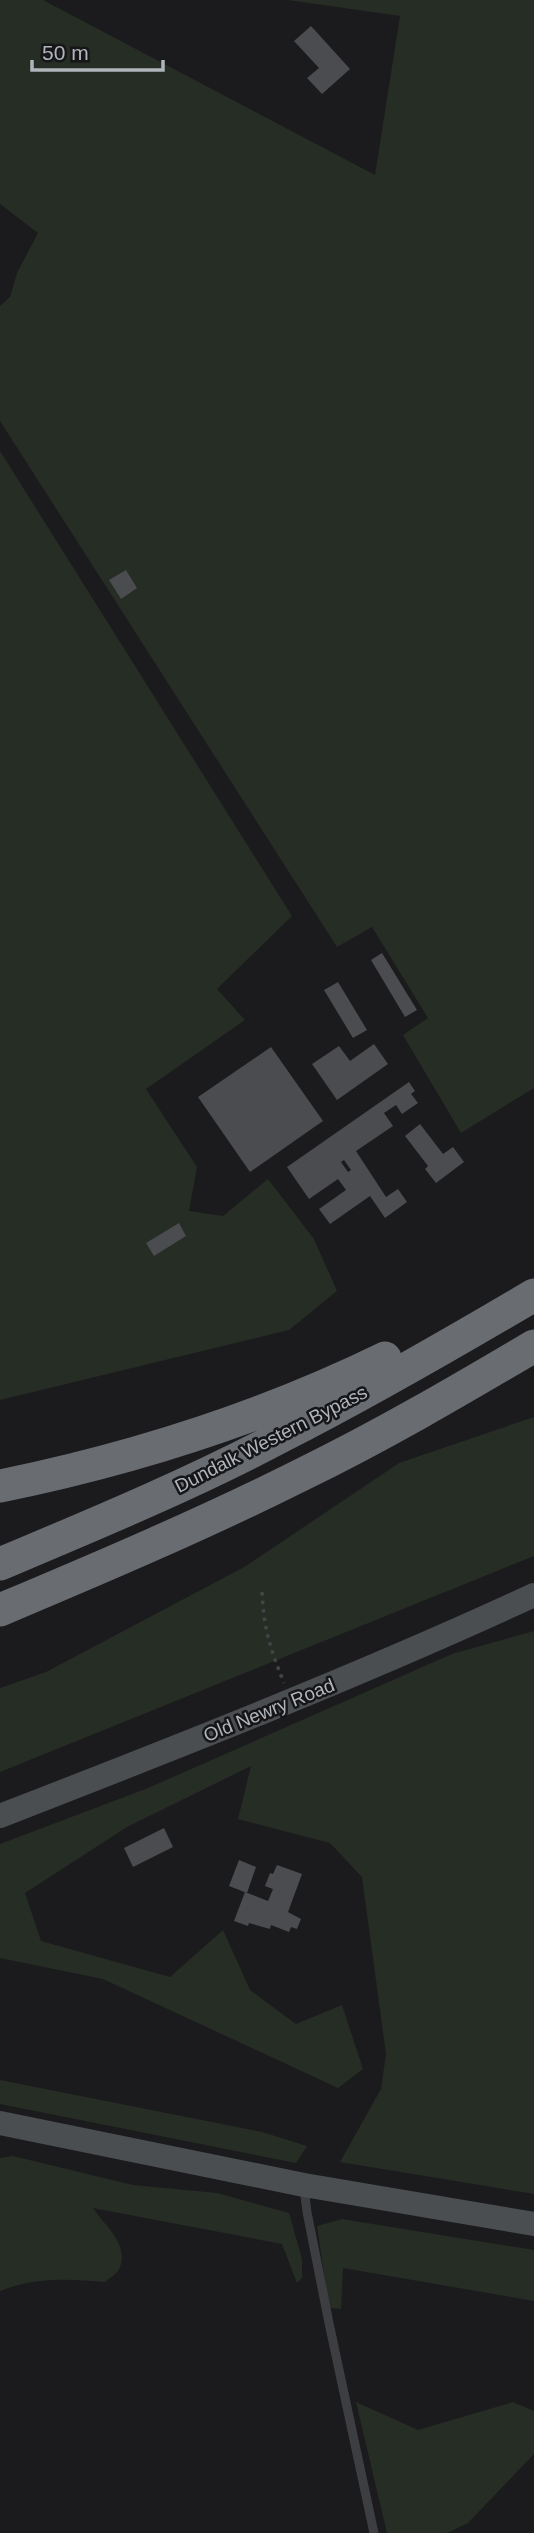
<svg xmlns="http://www.w3.org/2000/svg" width="534" height="2533" font-family="Arial,sans-serif">
<style>
.green{fill:#262d25}
.building{fill:#4a4c4f;fill-rule:evenodd}
.lines{fill:none;stroke-linecap:round;stroke-linejoin:round}
.path{stroke:#424548;stroke-width:3.5;stroke-dasharray:3.5 5;stroke-linecap:butt}
.lane{stroke:#3c3e41;stroke-width:9}
.secondary{stroke:#4b4e51;stroke-width:24}
.highway{stroke:#696d72;stroke-width:33}
.labels{text-anchor:middle;dominant-baseline:central;stroke-width:5;stroke-linejoin:round;paint-order:stroke}
.street-label{font-size:19px;fill:#afb5bb;stroke:#161618}
</style>
<rect width="100%" height="100%" fill="#1b1b1d"/>
<path class="green" d="M0 0H43L375 175 400 16 288 0H534V1088L461 1133 403 1035 428 1018 372 927 337 947 0 421V306L10 297 17 273 38 233 0 204Z
M0 451 292 916 217 989 245 1020 146 1089 197 1167 189 1211 223 1216 268 1179 314 1239 337 1291 289 1330 0 1400Z
M534 1417V1556L0 1772V1688L46 1672 246 1566 399 1463Z
M534 1631V2194L340 2162 381 2089 386 2054 362 1877 330 1843 238 1819 251 1766 127 1827 25 1893 41 1941 170 1977 223 1930 250 1990 296 2024 342 2005 363 2069 338 2088 103 1979 0 1958V1844L148 1788 452 1654Z
M0 2080 262 2132 307 2146 296 2163 0 2104Z
M13 2156 133 2185 217 2193 289 2213 302 2259V2278L297 2283 282 2244 93 2208C104 2225 132 2246 118 2271 115 2275 108 2279 105 2282 67 2279 36 2277 0 2291V2158Z
M342 2219 534 2250V2301L343 2268 341 2309 329 2308 317 2226Z
M356 2402 418 2430 513 2402 534 2411V2454L468 2523 447 2533H387Z"/>
<path class="building" d="M311 26 350 69 322 94 307 78 319 68 294 41Z
M126 570 137 588 121 599 109 580Z
M382 953 417 1010 405 1017 371 960Z
M338 982 367 1030 353 1038 324 990Z
M374 1044 388 1064 337 1100 312 1064 339 1046 350 1061Z
M271 1047 323 1121 250 1172 198 1097Z
M409 1082 415 1091 411 1094 418 1103 402 1114 396 1105 384 1113 393 1126 356 1151 386 1197 398 1189 407 1202 385 1218 370 1196 330 1224 319 1209 346 1190 338 1179 309 1199 287 1167ZM344 1160 351 1170 348 1172 341 1162Z
M420 1124 443 1154 453 1147 464 1162 436 1183 425 1169 428 1166 405 1136Z
M179 1223 186 1236 154 1256 146 1243Z
M164 1828 173 1847 133 1867 124 1848Z
M239 1860 256 1867 247 1893 229 1886Z
M277 1865 302 1874 288 1912 301 1919 297 1929 291 1927 289 1932 271 1925 270 1929 249 1923 248 1926 234 1921 245 1892 268 1901 273 1889 265 1886 270 1873 273 1874Z"/>
<g class="lines">
<path class="path" d="M262 1592C264 1630 270 1648 284 1683"/>
<path class="lane" d="M304 2188 307 2212 329 2323 374 2533"/>
<path class="secondary" d="M0 1816C180 1746 359 1676 534 1595
M0 2123 304 2185 534 2224"/>
<path class="highway" d="M0 1486C132 1459 264 1417 385 1358
M0 1564C95 1524 191 1484 282 1436 368 1392 451 1344 534 1295
M0 1610C102 1567 203 1524 301 1475 381 1436 458 1391 534 1346"/>
</g>
<g class="labels">
<g class="street-label">
<text transform="translate(271 1439) rotate(-27)">Dundalk Western Bypass</text>
<text transform="translate(269 1710) rotate(-22)">Old Newry Road</text>
</g>
</g>
<path d="M32 60v10h131v-10" fill="none" stroke="#afb5bb" stroke-width="3.5"/>
<text x="42" y="60" font-size="21" fill="#afb5bb" stroke="#161618" stroke-width="5" paint-order="stroke">50 m</text>
</svg>
